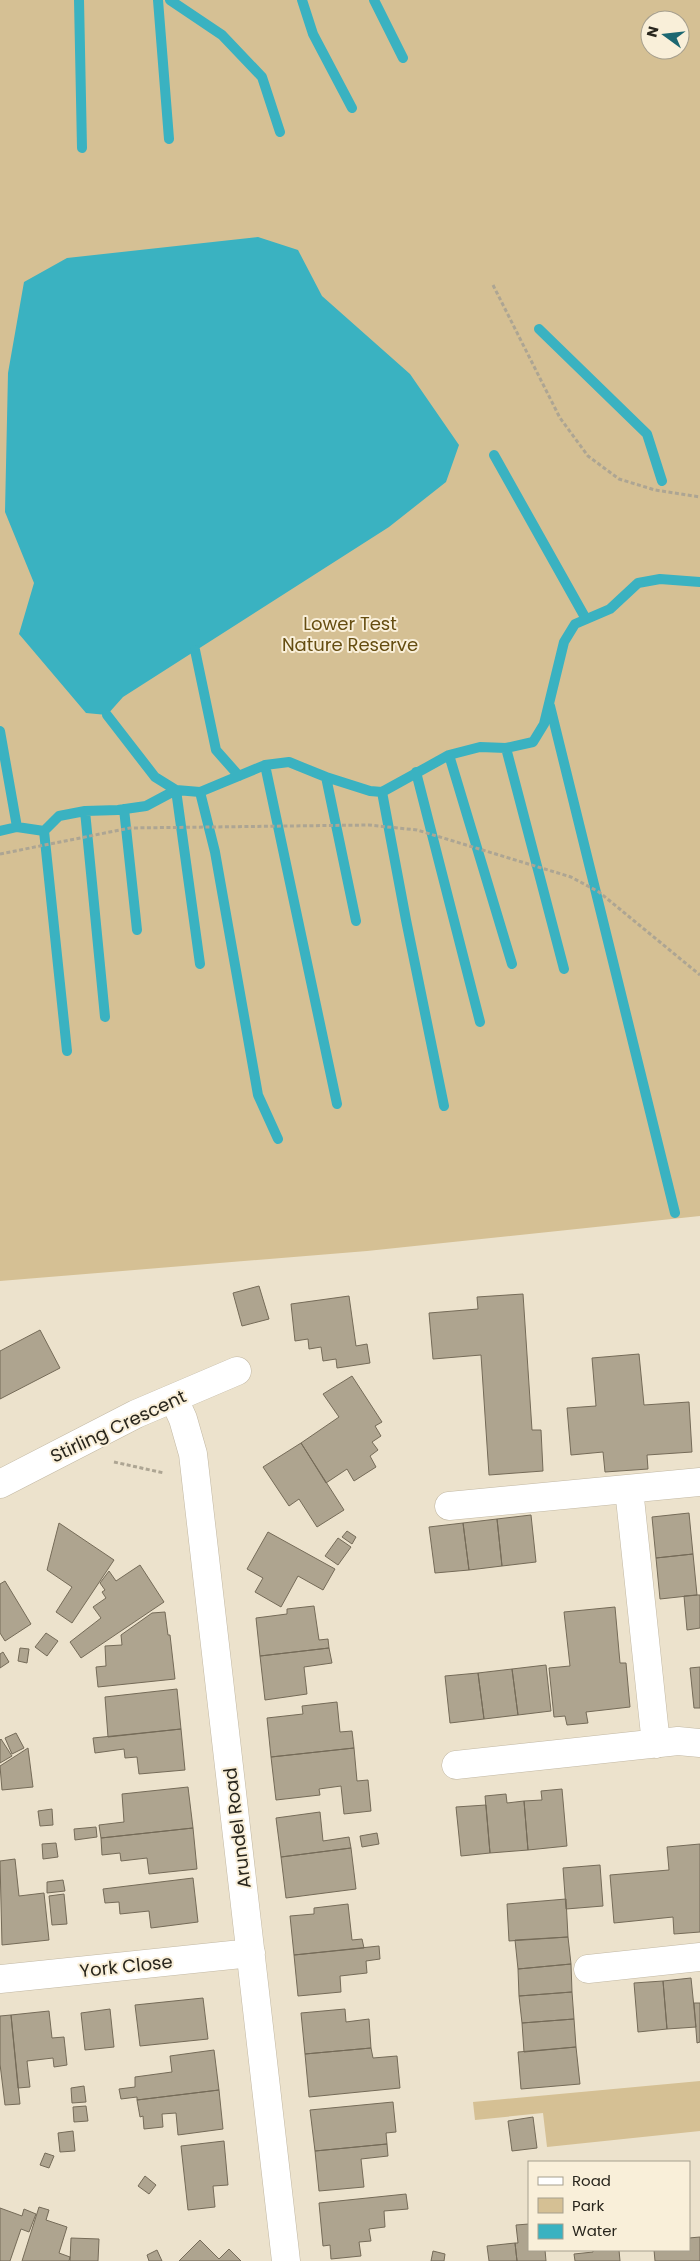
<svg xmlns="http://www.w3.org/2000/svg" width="700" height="2261" font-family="Poppins,sans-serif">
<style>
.green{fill:#d5c094;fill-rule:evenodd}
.water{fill:#3ab2c1}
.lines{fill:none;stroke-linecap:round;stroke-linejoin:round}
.stream{stroke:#3ab2c1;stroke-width:10}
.building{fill:#aea48f;stroke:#756b58}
.minor-casing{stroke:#c2b8a3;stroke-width:29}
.path{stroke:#ada593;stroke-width:3;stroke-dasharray:4 2.5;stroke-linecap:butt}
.minor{stroke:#fff;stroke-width:28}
.labels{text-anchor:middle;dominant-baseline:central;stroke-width:4;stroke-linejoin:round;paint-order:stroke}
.park-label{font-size:18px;fill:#654d11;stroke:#f9efd9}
.street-label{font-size:18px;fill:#29261d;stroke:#f9efd9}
</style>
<rect width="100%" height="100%" fill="#ece2cc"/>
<path class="green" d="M0 0H700V1216L367 1251 0 1281ZM650 20H680V50H650Z
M700 2081V2131L547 2147 543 2113 475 2120 473 2102Z"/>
<path class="water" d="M258 237 298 250 322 296 410 374 459 445 446 482 389 527 123 697 107 715 86 713 19 634 34 583 5 512 8 373 24 282 67 258Z"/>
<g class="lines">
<path class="stream" d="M79 0 82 148
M158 0 169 139
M170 0 222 35 262 77 280 132
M302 0 313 34 352 108
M374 0 403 58
M539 329 647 434 662 481
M494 455 586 619
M195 650 216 750 239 776
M550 706 675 1213
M107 715 155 777 176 790 200 964
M0 731 17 827
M506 748 564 969
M449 755 512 964
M265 765 337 1104
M416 772 480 1022
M326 777 356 921
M200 792 215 852 258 1095 278 1139
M382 792 406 920 444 1106
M124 809 137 930
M85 811 105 1017
M0 831 17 827 44 831 59 816 85 811 118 810 146 806 176 790 200 792 265 765 289 762 326 777 370 791 382 792 449 755 480 747 506 748 533 742 544 724 564 642 575 624 610 609 638 583 660 579 700 582
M44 831 67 1051"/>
</g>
<path class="building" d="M259 1286 269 1319 242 1326 233 1293Z
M523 1294 532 1430H541L543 1471 489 1475 481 1355 433 1359 429 1313 478 1309 477 1297Z
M349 1296 356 1346 367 1344 370 1363 337 1368 336 1359 323 1361 321 1347 309 1349 308 1339 295 1341 291 1304Z
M40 1330 60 1368 0 1399V1351Z
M639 1354 644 1405 689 1402 692 1452 647 1455 648 1469 605 1472 603 1452 571 1455 567 1408 596 1406 592 1358Z
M352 1376 382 1422 375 1426 381 1436 372 1442 378 1450 370 1456 376 1467 354 1481 347 1469 326 1483 301 1443 339 1417 323 1394Z
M301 1443 344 1510 317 1527 299 1499 289 1506 263 1467Z
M689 1513 693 1554 656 1558 652 1517Z
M531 1515 536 1562 502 1566 497 1519Z
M497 1519 502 1566 469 1570 463 1523Z
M59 1523 114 1560 72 1623 56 1612 72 1587 47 1570Z
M463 1523 469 1570 435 1573 429 1527Z
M347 1531 356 1537 352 1544 342 1537Z
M268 1532 335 1569 323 1590 298 1576 281 1607 255 1592 263 1578 247 1569Z
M338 1538 351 1547 338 1565 325 1556Z
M693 1554 697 1595 660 1599 656 1558Z
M140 1565 164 1602 81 1658 70 1642 101 1618 93 1607 106 1598 102 1592 105 1590 100 1583 109 1571 116 1581Z
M5 1581 31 1624 5 1641 0 1633V1584Z
M697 1595H700V1628L687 1630 684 1596Z
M314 1606 319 1640 328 1639 329 1648 260 1656 256 1618 287 1614V1609Z
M615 1607 620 1663H626L630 1707 586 1712 588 1723 567 1725 565 1716 554 1717 549 1668 570 1666 564 1612Z
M165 1612 168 1635H170L175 1679 98 1687 96 1667 106 1666 105 1646 122 1645 121 1635 152 1613Z
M46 1633 58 1641 47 1656 35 1647Z
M20 1648 29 1649 27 1663 18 1661Z
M329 1648 332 1663 304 1667 307 1694 265 1700 260 1656Z
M3 1652 9 1662 0 1668V1654Z
M546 1665 551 1711 518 1715 512 1669Z
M700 1667V1708H694L690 1668Z
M512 1669 518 1715 484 1719 478 1673Z
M478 1673 484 1719 450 1723 445 1676Z
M177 1689 181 1729 108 1737 105 1697Z
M337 1702 340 1732 352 1731 354 1748 271 1757 267 1718 303 1714 302 1706Z
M181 1729 185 1770 139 1774 137 1757 125 1758 124 1749 95 1753 93 1738Z
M16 1733 24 1748 12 1754 5 1738Z
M1 1739 12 1756 0 1763V1740Z
M28 1748 33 1787 2 1790 0 1766Z
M354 1748 357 1781 368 1780 371 1811 344 1814 341 1786 319 1789 320 1795 276 1800 271 1757Z
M188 1787 193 1828 101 1838 99 1825 124 1822 122 1794Z
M562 1789 567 1846 528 1850 524 1801 542 1800 541 1791Z
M506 1794 507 1803 524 1801 528 1850 490 1853 485 1796Z
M486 1805 490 1853 461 1856 456 1807Z
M52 1809 53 1825 40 1826 38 1811Z
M320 1812 323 1841 349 1837 351 1848 281 1857 276 1818Z
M96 1827 97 1837 75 1840 74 1829Z
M193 1828 197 1869 149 1874 147 1858 121 1861 120 1853 102 1855 101 1838Z
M377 1833 379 1844 362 1847 360 1836Z
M56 1843 58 1857 43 1859 42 1844Z
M700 1844V1932L674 1934 673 1917 614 1923 610 1875 669 1870 667 1847Z
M351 1848 356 1889 286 1898 281 1857Z
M15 1859 19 1896 44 1893 49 1940 2 1945 0 1861Z
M600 1865 603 1906 566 1909 563 1868Z
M193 1878 198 1922 151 1928 149 1911 120 1914 119 1902 105 1903 103 1889Z
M63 1880 65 1891 47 1893V1882Z
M64 1894 67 1924 52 1925 49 1896Z
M566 1899 568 1937 509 1941 507 1904Z
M348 1904 352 1940 362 1939 364 1948 294 1955 290 1916 314 1914V1908Z
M568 1937 571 1964 518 1969 515 1940Z
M379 1946 380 1959 366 1961 367 1973 340 1976 341 1992 298 1996 294 1955Z
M571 1964 572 1992 519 1996 518 1969Z
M691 1978 696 2027 667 2029 663 1981Z
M663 1981 667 2029 638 2032 634 1983Z
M572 1992 574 2019 522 2023 519 1996Z
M203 1998 208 2039 140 2046 135 2005Z
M694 2003H700V2042L697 2043Z
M110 2009 114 2047 85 2050 81 2013Z
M345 2009 346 2022 369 2019 371 2048 305 2054 301 2013Z
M49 2011 52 2038 64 2037 67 2065 54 2067 53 2058 27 2061 30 2087 18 2088 11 2015Z
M11 2015 20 2104 5 2105 0 2064V2016Z
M574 2019 576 2047 524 2052 522 2023Z
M576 2047 580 2084 521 2089 518 2052Z
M371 2048 373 2058 397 2056 400 2088 309 2097 305 2054Z
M214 2050 219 2090 137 2100V2097L121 2099 119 2089 135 2087V2077L172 2072 170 2056Z
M84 2086 86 2102 72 2103 71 2088Z
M219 2090 223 2129 178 2135 176 2113 162 2114 163 2127 144 2129 143 2116 140 2117 137 2100Z
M393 2102 396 2132 386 2133 387 2144 315 2151 310 2110Z
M86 2106 88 2121 74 2122 73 2107Z
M533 2117 537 2148 512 2151 508 2121Z
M73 2131 75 2151 60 2152 58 2133Z
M224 2141 228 2185 213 2186 215 2207 188 2210 181 2146Z
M387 2144 388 2156 361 2159 364 2187 319 2191 315 2151Z
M45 2153 54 2156 49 2168 40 2165Z
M145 2176 156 2185 149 2194 138 2186Z
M406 2194 408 2209 384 2211 385 2227 369 2229 371 2241 359 2242 361 2256 331 2259 330 2245 323 2246 319 2203Z
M39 2207 49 2210 46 2220 67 2227 59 2253 70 2257 69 2261H22Z
M0 2208 22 2216 24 2209 36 2214 29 2232 21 2229 10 2261H0Z
M529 2224V2250H547H545L546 2261H517L515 2243H518L516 2225Z
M700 2237V2261H655L654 2250H689V2238Z
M71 2238 99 2239 98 2261H70Z
M200 2240 219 2259 229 2249 241 2261H179Z
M515 2243 517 2261H489L487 2246Z
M157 2250 162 2261H149L147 2255Z
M593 2250H619L620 2261H575L574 2254 593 2252Z
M433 2251 445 2254 444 2261H431Z"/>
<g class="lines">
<g class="minor-casing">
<path id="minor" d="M174 1399 183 1419 193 1454 286 2261
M0 1484 136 1414 237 1371
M629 1489 656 1744
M449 1506 700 1482
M456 1765 678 1741 700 1743
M588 1969 700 1957
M0 1979 251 1953"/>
</g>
<path class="path" d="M493 285 560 418 588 456 619 479 655 490 700 497
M0 854 130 828 369 825 417 830 571 877 599 892 700 975
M114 1462 164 1473"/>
<use href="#minor" class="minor"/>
</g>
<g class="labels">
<g class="park-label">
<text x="350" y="623">Lower Test<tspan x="350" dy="21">Nature Reserve</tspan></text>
</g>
<g class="street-label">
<text transform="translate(118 1426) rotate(-25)">Stirling Crescent</text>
<text transform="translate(237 1828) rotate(-97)">Arundel Road</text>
<text transform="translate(126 1966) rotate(-6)">York Close</text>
</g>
</g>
<rect x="528" y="2161" width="162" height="90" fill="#f9efd9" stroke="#a69f8e"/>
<rect x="538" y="2177" width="25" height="8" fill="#ffffff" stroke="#a69f8e"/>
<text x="572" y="2186" font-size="15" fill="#29261d">Road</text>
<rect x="538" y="2198" width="25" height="15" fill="#d5c094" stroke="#a69f8e"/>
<text x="572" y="2211" font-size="15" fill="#29261d">Park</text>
<rect x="538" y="2224" width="25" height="15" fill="#3ab2c1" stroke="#a69f8e"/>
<text x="572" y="2236" font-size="15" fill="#29261d">Water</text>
<g transform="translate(665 35) rotate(285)"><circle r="24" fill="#f9efd9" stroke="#a69f8e"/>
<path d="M0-4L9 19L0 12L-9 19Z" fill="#1c6771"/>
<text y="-8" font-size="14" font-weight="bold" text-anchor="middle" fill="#29261d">N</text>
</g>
</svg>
